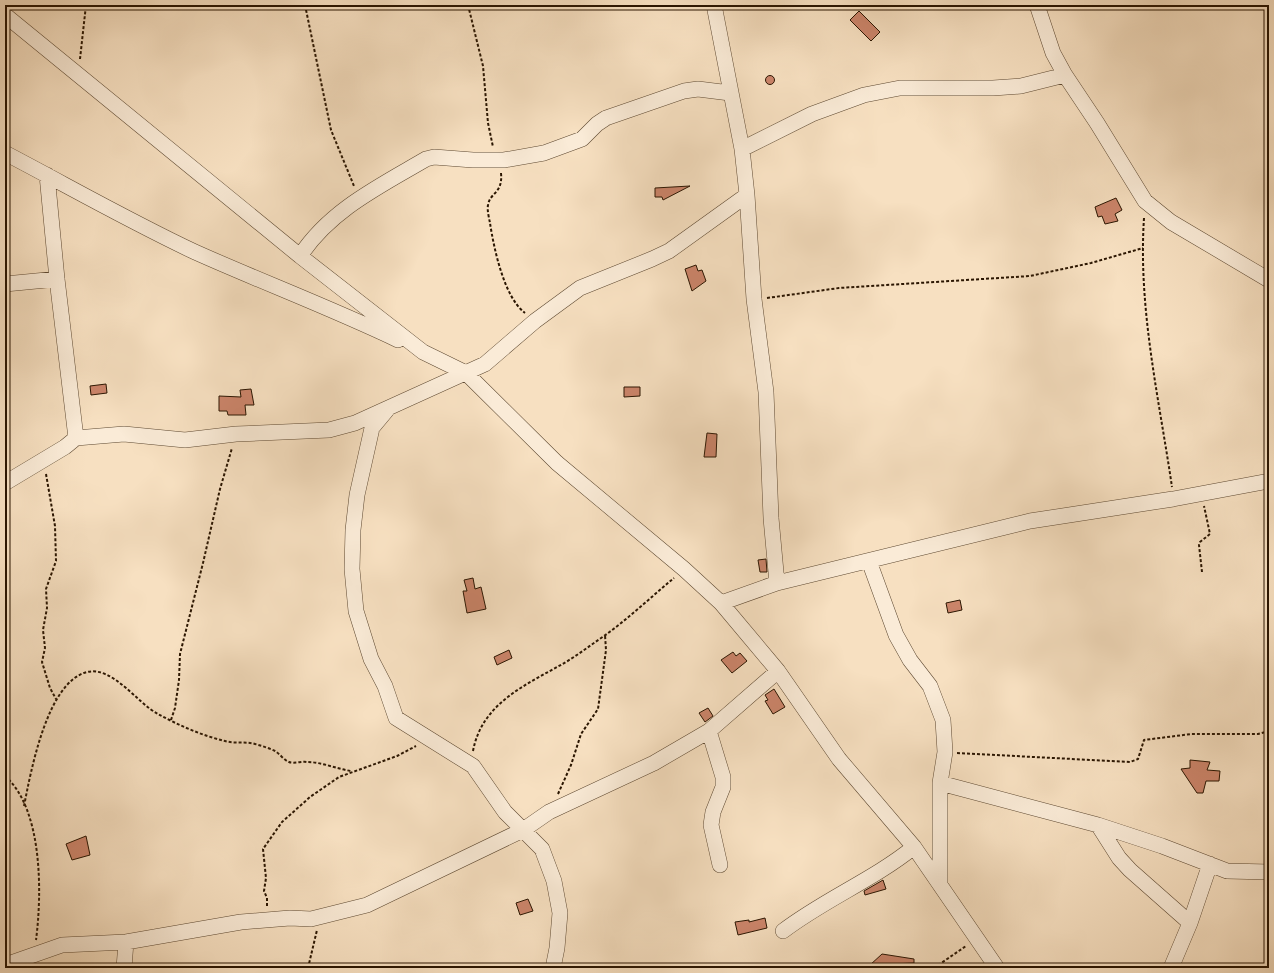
<svg xmlns="http://www.w3.org/2000/svg" width="1274" height="973" font-family="'Old Standard TT',serif">
<style>
.building{fill:#cc856b;stroke:#2a1501}
.lines{fill:none;stroke-linecap:round;stroke-linejoin:round}
.minor-casing{stroke:#5d4831;stroke-width:16}
.path{stroke:#2a1501;stroke-width:2;stroke-dasharray:3 2;stroke-linecap:butt}
.minor{stroke:#faebd7;stroke-width:15}
</style>
<rect width="100%" height="100%" fill="#f7e0c1"/>
<filter id="stains"><feTurbulence type="fractalNoise" baseFrequency=".005" numOctaves="4"/><feColorMatrix values="0 0 0 0 .2 0 0 0 0 .09 0 0 0 0 .02 0 0 0 .5 -.17"/></filter>
<radialGradient id="worn" r=".72"><stop offset=".6" stop-color="#630" stop-opacity="0"/><stop offset="1" stop-color="#630" stop-opacity=".3"/></radialGradient>
<path class="building" d="M859 11 880 32 871 41 850 20Z
M765.5 80a4.5 4.5 0 1 1 9 0a4.5 4.5 0 1 1-9 0Z
M690 186 663 200 662 197H655V188Z
M1116 198 1122 210 1115 214 1118 221 1105 224 1102 216 1098 217 1095 207Z
M696 265 698 271 702 270 706 281 692 291 685 269Z
M106 384 107 393 91 395 90 386Z
M624 387H640V396L624 397Z
M251 389 254 405H245L246 415H228L227 411H219V396L241 397 240 390Z
M707 433 717 434 716 457H704Z
M766 559 767 572H760L758 560Z
M473 578 475 589 481 587 486 609 467 613 463 591H467L464 580Z
M960 600 962 610 948 613 946 603Z
M509 650 512 658 497 665 494 657Z
M733 652 736 656 740 653 747 661 732 673 721 660Z
M774 689 785 707 773 714 765 701 768 700 765 695Z
M708 708 713 716 705 722 699 713Z
M1190 760 1210 762 1207 770 1220 771 1219 781H1206L1203 793H1197L1181 769 1190 768Z
M86 836 90 855 72 860 66 844Z
M883 880 886 889 865 895 864 891Z
M528 899 533 911 520 915 516 903Z
M765 918 767 928 738 935 735 922 749 920V922Z
M882 954 914 959V963L870 965Z"/>
<g class="lines">
<g class="minor-casing">
<path id="minor" d="M714 5 742 149 747 195 754 299 766 392 771 518 777 583
M1037 5 1053 53 1065 75 1097 123 1145 201 1171 222 1269 280
M5 15 300 256 423 352 466 373 557 463 684 569 721 603 778 671 839 759 914 847 997 968
M742 149 812 114 864 95 900 88H993L1021 86 1065 75
M5 153C68 186 131 222 195 252 262 282 331 308 398 340
M47 175 57 279 76 438
M300 256C330 210 380 186 426 159L434 157 473 160H504L544 153 582 139 597 124 606 118 684 91 698 89 730 93
M5 284 57 279
M387 410 372 428 357 495 353 530 352 569 356 611 371 659 385 686 396 718 473 766 505 812 542 849 554 881 560 913 557 948 553 968
M5 483 65 447 76 438 124 434 185 440 236 434 329 430 355 423 485 364 535 321 580 288 652 259 669 251 747 195
M869 561 896 635 910 660 930 686 943 720 945 752 940 783V884
M721 603 777 583 1030 521 1173 499 1269 481
M709 731 723 777V787L713 812 711 825 720 865
M940 783 1098 825 1162 846 1227 871 1269 872
M1098 825 1119 858 1130 870 1190 923
M783 931C825 899 873 880 914 847
M5 965 62 945 126 942 241 922 290 918 311 919 367 905 523 830 549 812 654 763 709 731 778 671
M124 968 126 942
M1171 968 1190 923 1210 864"/>
</g>
<path class="path" d="M305 5 331 130 354 186
M468 5 483 66 488 123 493 147
M80 59 86 5
M501 173C503 194 490 192 488 205 487 210 489 218 490 223 494 249 504 297 525 313
M1144 218C1138 309 1159 398 1172 487
M767 298 839 288 1030 276 1091 263 1143 248
M46 474 55 526 56 561 46 589 47 608 43 630 45 648 42 662 50 688 56 699
M1202 572 1199 545 1200 542 1210 534 1204 506
M171 720 175 708 179 680 180 654 203 563 220 489 232 448
M473 751C482 702 528 684 566 662 579 654 591 645 604 636 628 619 651 597 674 578
M957 753 1130 762 1138 759 1144 740 1191 734H1258L1269 731
M5 776C43 809 42 894 36 940
M558 794 571 765 581 734 598 709 606 650 605 635
M24 806C31 771 47 682 87 672 113 666 137 703 158 714 178 725 203 736 225 741 235 744 245 741 255 744 262 746 269 748 275 751 280 754 284 760 289 762 294 764 302 761 307 762 322 762 337 769 351 771
M267 906V898L264 891 266 878 263 849 282 822 310 797 339 777 397 756 416 746
M308 968 317 930
M934 968 966 946"/>
<use href="#minor" class="minor"/>
</g>
<rect width="1274" height="973" fill="none" stroke="#f7e0c1" stroke-width="20"/>
<rect x="6" y="6" width="1262" height="961" fill="none" stroke="#2a1501" stroke-width="2"/>
<rect x="10" y="10" width="1254" height="953" fill="none" stroke="#2a1501"/>
<rect width="100%" height="100%" filter="url(#stains)"/>
<rect width="100%" height="100%" fill="url(#worn)"/>
</svg>
